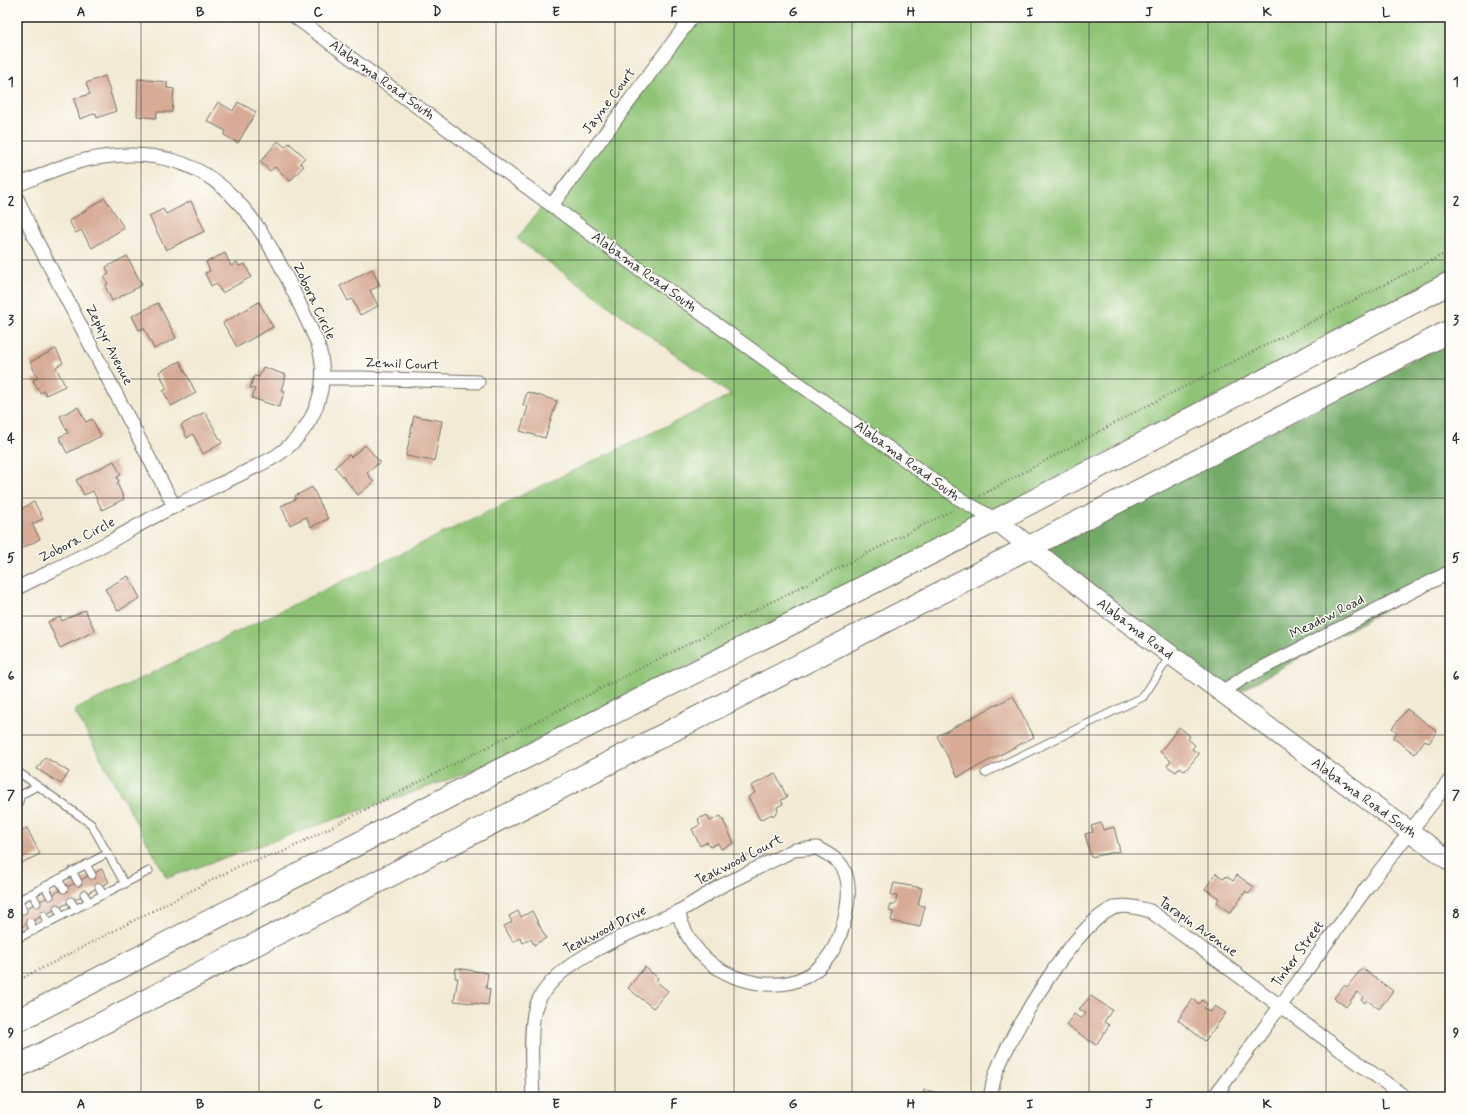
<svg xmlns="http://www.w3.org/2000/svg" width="1467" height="1114" font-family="Mynerve,sans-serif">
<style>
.green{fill:#8fc476;stroke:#5d7850}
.forest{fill:#73aa67;stroke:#4f6a49}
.building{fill:#d7ab95}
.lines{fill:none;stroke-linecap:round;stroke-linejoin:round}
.lane-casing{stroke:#716e66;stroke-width:9}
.street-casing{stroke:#716e66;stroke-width:15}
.secondary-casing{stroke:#716e66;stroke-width:21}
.highway-casing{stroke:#716e66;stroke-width:24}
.path{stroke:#716e66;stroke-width:2.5;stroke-dasharray:1 3;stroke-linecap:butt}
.lane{stroke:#fff;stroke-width:7}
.street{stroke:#fff;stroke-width:13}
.secondary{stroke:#fff;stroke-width:19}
.highway{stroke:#fff;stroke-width:22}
.grid{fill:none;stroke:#2b2b2b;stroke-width:1;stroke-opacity:0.55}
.labels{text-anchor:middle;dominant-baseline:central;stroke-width:3;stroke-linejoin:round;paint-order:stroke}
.street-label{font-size:14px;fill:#2b2b2b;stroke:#fdfcf7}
.neatline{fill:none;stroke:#2b2b2b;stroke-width:1.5}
.grid-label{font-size:13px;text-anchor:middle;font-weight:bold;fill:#2b2b2b}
</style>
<rect width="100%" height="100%" fill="#fdfcf7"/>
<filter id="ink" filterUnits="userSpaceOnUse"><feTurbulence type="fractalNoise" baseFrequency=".025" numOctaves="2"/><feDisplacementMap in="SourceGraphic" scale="8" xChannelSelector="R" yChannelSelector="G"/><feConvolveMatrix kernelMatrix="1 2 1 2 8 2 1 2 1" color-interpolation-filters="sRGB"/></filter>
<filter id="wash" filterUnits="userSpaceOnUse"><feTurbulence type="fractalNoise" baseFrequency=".012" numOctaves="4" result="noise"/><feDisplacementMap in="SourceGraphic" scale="16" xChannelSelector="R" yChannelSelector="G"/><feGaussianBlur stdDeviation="0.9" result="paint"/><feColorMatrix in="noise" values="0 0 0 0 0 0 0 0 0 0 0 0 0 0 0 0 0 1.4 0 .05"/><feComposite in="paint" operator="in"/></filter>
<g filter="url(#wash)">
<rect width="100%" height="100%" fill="#f2ead4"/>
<path class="green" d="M697 17H1450V274L996 511 493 764 167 878 74 710 731 395 517 239 616 111Z"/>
<path class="forest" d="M1450 340V573L1235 694 1043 548Z"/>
<g id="blocks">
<path class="building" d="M105 76 116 111 97 118 96 113 80 119 74 99 90 94 86 83Z
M138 79 167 82V88L174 89 172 112H157L156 118 137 116Z
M218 102 233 111 238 102 256 112 238 143 224 135 226 131 207 121Z
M278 141 285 147 289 143 305 157 300 163 304 166 290 181 275 167 270 171 260 162Z
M105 198 124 228 92 248 81 230 76 233 69 221Z
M191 201 205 231 166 250 149 216 163 209 166 214Z
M225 253 231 266 237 262 239 266 245 264 251 277 222 293 216 283 211 286 205 273 210 271 206 262Z
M127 256 142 285 112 301 105 286 108 284 104 277 109 274 106 267Z
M372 269 380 286 370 290 378 306 360 315 352 299 348 301 340 286Z
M259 302 273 327 237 347 223 323Z
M158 303 176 338 154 349 144 328 139 330 132 316Z
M56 349 63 363 56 367 65 386 46 395 44 391 40 393 33 380 38 378 30 362Z
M180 361 196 393 171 406 163 391 167 389 159 372Z
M263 367 286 375 281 390 285 391 279 407 252 398 255 389 250 388 254 376 259 377Z
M527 392 557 401 545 438 520 431 528 407 523 405Z
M78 407 86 422 92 419 101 436 67 453 59 437 68 433 60 416Z
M205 412 222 443 203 454 193 434 187 438 181 425Z
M414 416 442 421 434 461 406 456Z
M365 445 380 462 367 473 374 482 358 495 335 467 349 455 351 457Z
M114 461 121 475 117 477 119 482 117 483 124 499 102 510 93 491 84 495 76 480Z
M312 487 328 519 311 527 306 517 290 525 281 506 296 499 295 496Z
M34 502 43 519 32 524 40 539 21 549 17 541V511Z
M128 576 140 598 118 611 105 589Z
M85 610 95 631 60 648 48 622 60 617 62 621Z
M1013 696 1034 737 958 777 937 736Z
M1407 709 1437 731 1429 743 1425 740 1415 754 1393 738 1397 732 1392 728Z
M1179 727 1190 736 1188 739 1195 745 1192 749 1199 754 1185 771 1180 767 1176 772 1167 766 1171 761 1160 752Z
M45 757 69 772 61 784 37 769Z
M775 773 787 797 781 800 783 804 777 807 778 811 773 816 772 814 760 820 748 797 755 793 751 786Z
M707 815 710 821 721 816 734 843 721 849 718 843 710 847 707 842 700 846 692 829 700 825 698 819Z
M1101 823 1103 830 1114 827 1120 851 1091 857 1085 834 1093 832 1091 826Z
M27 828 40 854 17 865V833Z
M102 869 109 882 17 929V913Z
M1216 873 1224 879 1226 876 1233 881 1237 875 1254 887 1249 894 1246 891 1230 913 1217 902 1219 898 1205 889Z
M894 883 922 888 918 905 925 906 920 927 891 921 893 912 889 911 891 905H895L897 896 891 895Z
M518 911 521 917 532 911 546 938 534 945 531 939 523 943 520 938 513 942 504 926 512 922 509 916Z
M645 967 658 978 656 981 668 991 653 1008 628 988Z
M456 968 488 973 486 988 490 989 488 1005 454 1001 458 978H455Z
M1362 968 1393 991 1379 1009 1367 1000 1365 1003 1361 1000 1363 997 1357 992 1346 1007 1334 998 1344 985 1347 987Z
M1091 996 1112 1010 1104 1022 1109 1025 1096 1045 1066 1025 1074 1014 1081 1019 1086 1013 1079 1009Z
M1193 999 1199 1004 1202 1000 1207 1004 1204 1008 1210 1012 1215 1006 1226 1013 1205 1041 1178 1020Z
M924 1090 943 1094 942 1097H923Z"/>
</g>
</g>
<g filter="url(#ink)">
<use href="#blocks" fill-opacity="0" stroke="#716e66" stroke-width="1"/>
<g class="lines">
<g class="lane-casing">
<path id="lane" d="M17 771 91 824 125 884
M985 773 1143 697 1170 656
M17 808 21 795 37 786
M86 864 92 875
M72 871 78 882
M58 879 64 889
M45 886 50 896
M99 887 103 895
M32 893 37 903
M84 894 89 902
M18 900 23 910
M17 901 108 853
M71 901 76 909
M57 908 62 916
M44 915 48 924
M30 922 34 931
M17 939 149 871"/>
</g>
<g class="street-casing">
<path id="street" d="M295 17 592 235 958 498 996 520
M17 185C41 176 66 163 91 159 229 133 269 238 317 342 332 384 315 428 279 454 272 459 263 463 255 467 228 481 200 493 173 507 150 518 129 531 107 543 77 559 47 573 17 588
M17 198 33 234 174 506
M552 205 692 17
M324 378H361L478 382
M1221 693 1243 678 1450 572
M817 848C827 854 839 859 844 870 851 885 848 903 845 918 832 975 791 997 735 977 705 965 687 943 678 912L721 886 794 850Z
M533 1097C532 1076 529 1024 536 1006 553 960 635 931 678 912
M990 1097C992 1089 993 1081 996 1073 1010 1035 1078 917 1117 907 1128 905 1139 908 1150 911L1405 1097
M1214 1097 1368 886 1450 780"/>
</g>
<g class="secondary-casing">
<path id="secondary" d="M996 520 1094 598 1450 861"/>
</g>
<g class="highway-casing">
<path id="highway" d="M17 1021 498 771 1001 518 1450 283
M17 1067 1450 331"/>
</g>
<path class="path" d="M980 496 1137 411 1450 251
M17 981 243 864 283 852 637 670 953 510"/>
<use href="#lane" class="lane"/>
<use href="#street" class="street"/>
<use href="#secondary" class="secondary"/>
<use href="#highway" class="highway"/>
</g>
</g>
<path class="grid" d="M141 17V1097M259 17V1097M378 17V1097M496 17V1097M615 17V1097M734 17V1097M852 17V1097M971 17V1097M1089 17V1097M1208 17V1097M1326 17V1097M17 141H1450M17 260H1450M17 379H1450M17 498H1450M17 616H1450M17 735H1450M17 854H1450M17 973H1450"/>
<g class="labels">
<g class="street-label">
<text transform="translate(382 80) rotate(36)">Alabama Road South</text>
<text transform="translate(609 101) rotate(-53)">Jayne Court</text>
<text transform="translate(644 272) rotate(36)">Alabama Road South</text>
<text transform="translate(314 301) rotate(65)">Zobora Circle</text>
<text transform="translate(109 345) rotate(63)">Zephyr Avenue</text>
<text transform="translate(402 364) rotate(2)">Zemil Court</text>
<text transform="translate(907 461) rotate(36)">Alabama Road South</text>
<text transform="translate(77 540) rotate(-27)">Zobora Circle</text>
<text transform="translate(1327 617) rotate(-27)">Meadow Road</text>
<text transform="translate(1135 629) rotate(37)">Alabama Road</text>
<text transform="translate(1364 798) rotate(36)">Alabama Road South</text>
<text transform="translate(739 860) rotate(-27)">Teakwood Court</text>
<text transform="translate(1198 927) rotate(35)">Tarapin Avenue</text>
<text transform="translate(605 930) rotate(-27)">Teakwood Drive</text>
<text transform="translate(1298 954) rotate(-54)">Tinker Street</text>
</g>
</g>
<rect width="1467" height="1114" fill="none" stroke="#fdfcf7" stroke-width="44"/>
<rect x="22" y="22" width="1423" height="1070" class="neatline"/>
<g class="grid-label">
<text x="81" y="16">A</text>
<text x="200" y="16">B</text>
<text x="318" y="16">C</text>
<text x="437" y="16">D</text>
<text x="556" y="16">E</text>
<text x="674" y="16">F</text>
<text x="793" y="16">G</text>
<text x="911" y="16">H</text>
<text x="1030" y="16">I</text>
<text x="1149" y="16">J</text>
<text x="1267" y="16">K</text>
<text x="1386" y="16">L</text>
<text x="11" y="86">1</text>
<text x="1456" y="86">1</text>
<text x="11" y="205">2</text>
<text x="1456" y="205">2</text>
<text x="11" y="324">3</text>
<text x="1456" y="324">3</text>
<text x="11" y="443">4</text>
<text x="1456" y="443">4</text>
<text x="11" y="562">5</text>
<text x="1456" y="562">5</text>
<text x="11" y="680">6</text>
<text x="1456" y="680">6</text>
<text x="11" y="799">7</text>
<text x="1456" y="799">7</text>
<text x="11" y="918">8</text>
<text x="1456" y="918">8</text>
<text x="11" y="1037">9</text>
<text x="1456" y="1037">9</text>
<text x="81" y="1108">A</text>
<text x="200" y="1108">B</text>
<text x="318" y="1108">C</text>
<text x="437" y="1108">D</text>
<text x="556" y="1108">E</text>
<text x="674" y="1108">F</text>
<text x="793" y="1108">G</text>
<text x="911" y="1108">H</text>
<text x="1030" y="1108">I</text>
<text x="1149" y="1108">J</text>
<text x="1267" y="1108">K</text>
<text x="1386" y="1108">L</text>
</g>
</svg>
